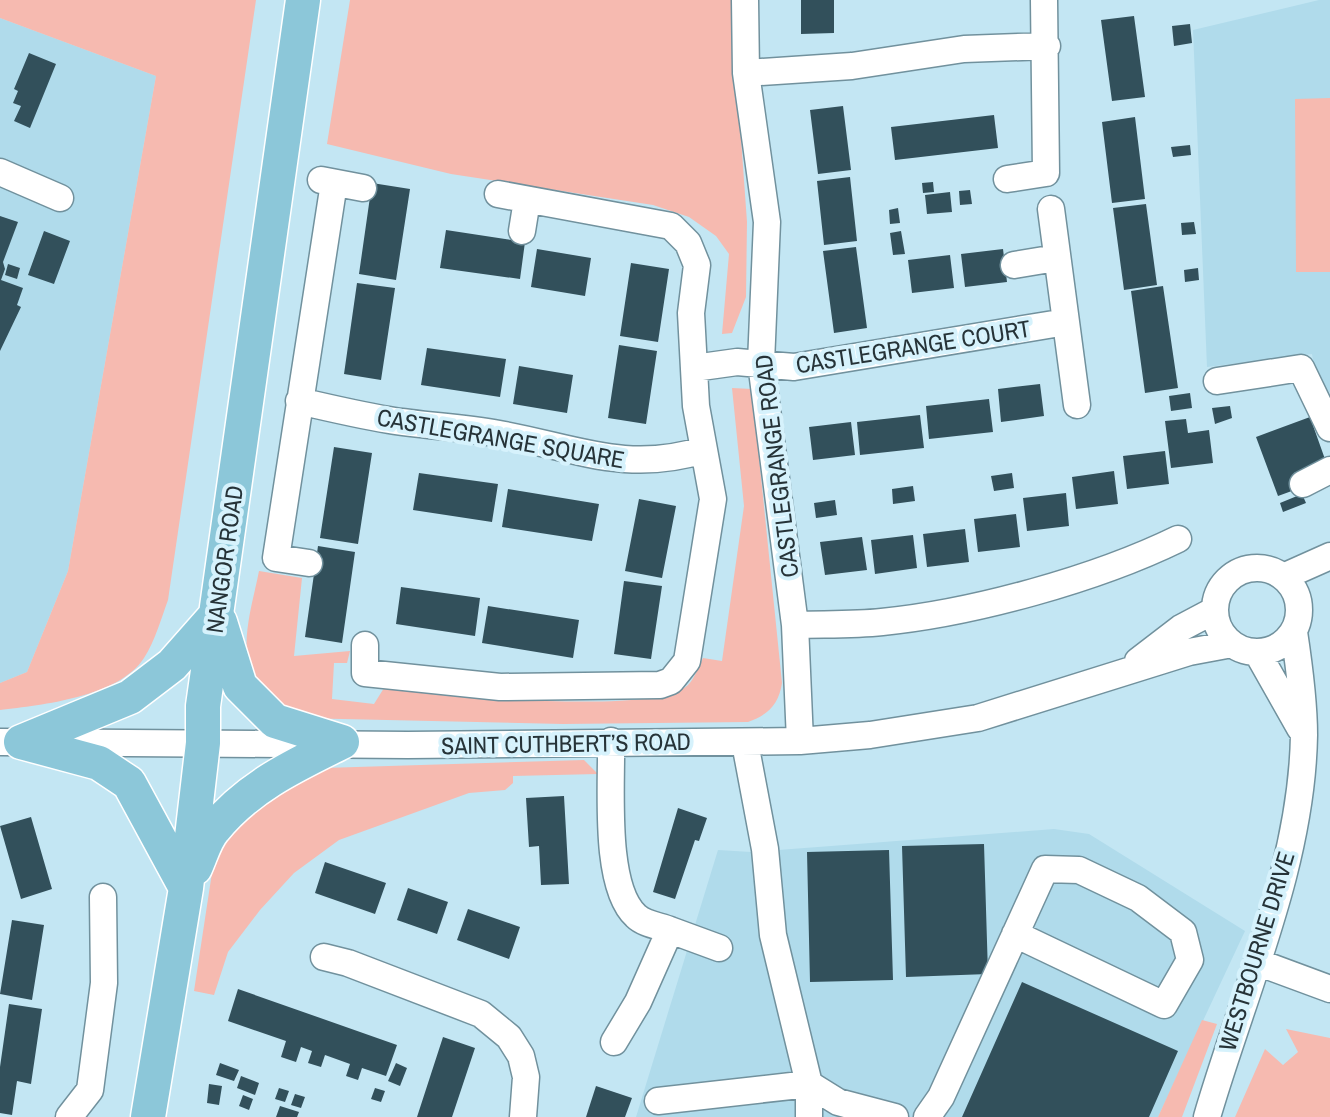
<svg xmlns="http://www.w3.org/2000/svg" width="1330" height="1117" font-family="'Archivo Narrow',sans-serif">
<style>
.built{fill:#b0dbeb}
.green{fill:#f6bab0}
.building{fill:#32505b}
.lines{fill:none;stroke-linecap:round;stroke-linejoin:round}
.minor-casing{stroke:#71919d;stroke-width:29}
.major-casing{stroke:#fff;stroke-width:37}
.minor{stroke:#fff;stroke-width:26}
.major{stroke:#8cc7d9;stroke-width:34}
.labels{text-anchor:middle;dominant-baseline:central;stroke-width:8;stroke-linejoin:round;paint-order:stroke}
.street-label{font-size:24px;fill:#263338;stroke:#d6f2fc}
</style>
<rect width="100%" height="100%" fill="#c3e6f3"/>
<path class="built" d="M1319 0H1330V393L1315 374 1312 354 1207 367 1193 30Z
M0 18 156 76 68 571 27 672 0 683Z
M1054 829 1089 834 1245 931 1158 1117H636L718 850 751 852Z"/>
<path class="green" d="M0 0H256L168 600C161 619 155 641 144 658 119 697 42 705 0 710V683L27 672 68 571 156 76 0 18Z
M350 0H731L747 222 746 297 732 333 722 334 729 254 716 236 689 217 653 205 451 174 327 144Z
M1330 98V272H1296L1295 99Z
M732 388 752 389 782 683C779 704 768 715 748 722L563 724 297 718C285 703 268 697 256 681 236 651 253 603 259 571L302 578 294 656 350 651 347 663H334L332 699 374 704 384 688C437 694 654 717 688 685 694 679 699 666 703 658L722 661 744 506Z
M584 760 598 774 513 776V783L505 790 469 793 339 840 294 873 260 910 228 952 214 995 194 991 213 866 219 846 241 816 324 768Z
M1202 1020 1217 1024 1182 1117H1158Z
M1286 1029 1330 1038V1117H1235L1265 1049 1283 1065 1298 1052Z"/>
<path class="building" d="M801 0H834V33L801 34Z
M1134 16 1145 97 1112 101 1101 20Z
M1190 24 1192 43 1174 46 1172 26Z
M29 53 56 64 30 128 14 121 21 106 13 103 18 91 14 89Z
M843 106 851 170 818 174 810 110Z
M994 115 998 148 895 160 891 127Z
M1135 117 1145 199 1112 203 1102 122Z
M1190 145 1191 155 1173 157 1171 147Z
M850 177 857 241 824 245 817 181Z
M933 182 934 192 923 193 922 183Z
M372 183 410 189 396 280 359 274Z
M970 190 972 204 960 205 959 191Z
M950 192 952 212 927 214 925 195Z
M1146 204 1157 285 1124 290 1113 208Z
M898 208 900 223 890 224 889 210Z
M0 216 18 222 3 262 5 269 1 280 23 288 17 305 21 307 0 351Z
M1194 222 1196 234 1182 235 1181 223Z
M446 230 525 242 520 279 440 268Z
M44 231 70 241 54 284 28 275Z
M901 231 905 254 893 255 890 233Z
M856 247 867 328 834 333 823 251Z
M537 249 591 258 585 296 531 287Z
M1003 249 1007 282 965 287 961 254Z
M950 255 954 288 912 293 908 260Z
M631 263 669 269 658 342 620 336Z
M8 264 20 268 17 279 5 275Z
M1198 268 1199 280 1185 282 1184 270Z
M357 283 395 288 381 380 344 374Z
M1163 286 1178 388 1145 393 1131 291Z
M619 345 657 351 646 424 608 418Z
M427 348 506 359 500 397 421 385Z
M519 366 573 375 567 413 513 404Z
M1040 384 1044 416 1001 422 998 389Z
M1190 393 1192 408 1171 411 1169 396Z
M989 399 993 432 929 439 926 406Z
M1230 406 1232 418 1215 424 1212 408Z
M920 415 924 448 860 455 857 422Z
M1310 417 1326 462 1294 473 1300 488 1278 496 1256 437Z
M1186 419 1188 433 1209 430 1213 463 1171 468 1165 421Z
M851 422 855 455 813 460 809 427Z
M334 447 372 453 358 544 320 538Z
M1165 451 1169 484 1127 489 1123 456Z
M1114 471 1118 504 1076 509 1072 477Z
M419 473 498 484 492 522 413 510Z
M1012 473 1014 488 994 491 991 476Z
M913 486 915 501 893 504 892 489Z
M508 489 599 504 592 541 502 527Z
M1066 493 1069 526 1027 531 1023 498Z
M1302 494 1306 503 1283 512 1280 503Z
M639 499 676 506 662 578 625 571Z
M835 500 837 515 816 518 814 503Z
M1016 514 1020 547 978 552 974 519Z
M965 529 969 562 927 567 923 534Z
M913 535 917 568 875 574 871 540Z
M862 537 867 570 825 575 820 542Z
M318 546 355 552 342 643 305 637Z
M624 581 662 586 651 659 614 654Z
M401 587 480 598 475 636 396 624Z
M488 606 579 620 573 658 482 643Z
M564 796 569 884 541 885 539 846 529 847 526 798Z
M678 808 707 818 699 841 695 840 675 899 653 892Z
M31 817 52 889 21 899 0 826Z
M984 844 988 974 906 977 902 846Z
M889 850 893 980 810 982 807 852Z
M325 862 386 883 375 914 315 893Z
M408 888 448 902 437 934 397 920Z
M468 909 520 927 509 959 457 940Z
M12 920 44 925 32 1000 0 994Z
M1022 982 1178 1051 1149 1117H962Z
M238 989 397 1045 386 1076 362 1068 358 1080 346 1076 350 1064 325 1055 321 1067 308 1063 312 1051 301 1047 296 1062 281 1057 286 1041 228 1021Z
M9 1004 42 1009 31 1084 17 1081 12 1115 0 1113V1067Z
M443 1037 475 1048 452 1117H417Z
M220 1063 239 1070 234 1081 216 1075Z
M396 1063 407 1068 400 1086 388 1081Z
M241 1076 259 1083 255 1095 237 1088Z
M209 1084 222 1086 219 1105 207 1103Z
M596 1086 632 1098 625 1117H586Z
M279 1088 289 1091 285 1102 275 1099Z
M375 1088 385 1091 381 1102 371 1099Z
M295 1094 305 1097 301 1108 291 1105Z
M243 1095 253 1099 249 1110 239 1106Z
M280 1106 299 1112 297 1117H276Z"/>
<g class="lines">
<g class="minor-casing">
<path id="minor" d="M745 0 746 73 767 222 761 363 795 625 800 741
M746 73 852 66 964 49 1047 46
M0 172 60 198
M1007 179 1046 173 1044 0
M321 180 363 188
M1051 209 1077 405
M522 231 527 200
M1014 265 1056 258
M694 368 737 362 794 367 1066 322
M1217 381 1301 368 1330 428
M299 401C329 408 359 415 389 420 425 426 462 427 499 434 573 447 626 474 703 450
M1303 484 1330 470
M309 563 276 558 334 183
M1215 610a42 42 0 1 1 84 0a42 42 0 1 1-84 0Z
M1283 577 1330 556
M795 625C824 624 854 625 882 622 973 613 1096 579 1178 539
M365 645V673L500 687 660 685 671 681 687 661 713 499 696 406 691 313 697 265 688 243 671 226 498 194
M1257 652 1300 728
M1138 661 1181 628 1215 610
M611 741C612 785 603 886 636 916 644 924 660 926 670 930L638 1002 614 1042
M0 742 408 745 800 741 870 735 978 718 1189 652 1232 644
M745 743 765 849 773 935 809 1084 838 1102 895 1117
M670 930 719 948
M324 957 348 963 481 1014 509 1037 521 1056 526 1077 523 1117
M1257 962 1330 989
M658 1101 809 1084V1117
M69 1117 90 1090 104 983 103 897
M927 1117 941 1097 1045 869 1079 870 1138 898 1183 932 1190 960 1164 1005 1015 934
M1207 1117C1243 993 1302 866 1304 735 1304 700 1299 665 1294 632"/>
</g>
<g class="major-casing">
<path id="major" d="M220 622 240 686 275 721 342 742
M21 742 130 697 172 665 217 614
M21 742 99 763 129 783 186 888
M195 868C201 855 205 839 214 829 248 787 295 765 342 742
M148 1117 186 888 203 743V706L303 0"/>
</g>
<use href="#minor" class="minor"/>
<use href="#major" class="major"/>
</g>
<g class="labels">
<g class="street-label">
<text transform="translate(913 346) rotate(-9)">CASTLEGRANGE COURT</text>
<text transform="translate(501 438) rotate(10)">CASTLEGRANGE SQUARE</text>
<text transform="translate(776 466) rotate(-97)">CASTLEGRANGE ROAD</text>
<text transform="translate(224 559) rotate(-82)">NANGOR ROAD</text>
<text transform="translate(566 743) rotate(-1)">SAINT CUTHBERT’S ROAD</text>
<text transform="translate(1256 951) rotate(-73)">WESTBOURNE DRIVE</text>
</g>
</g>
</svg>
